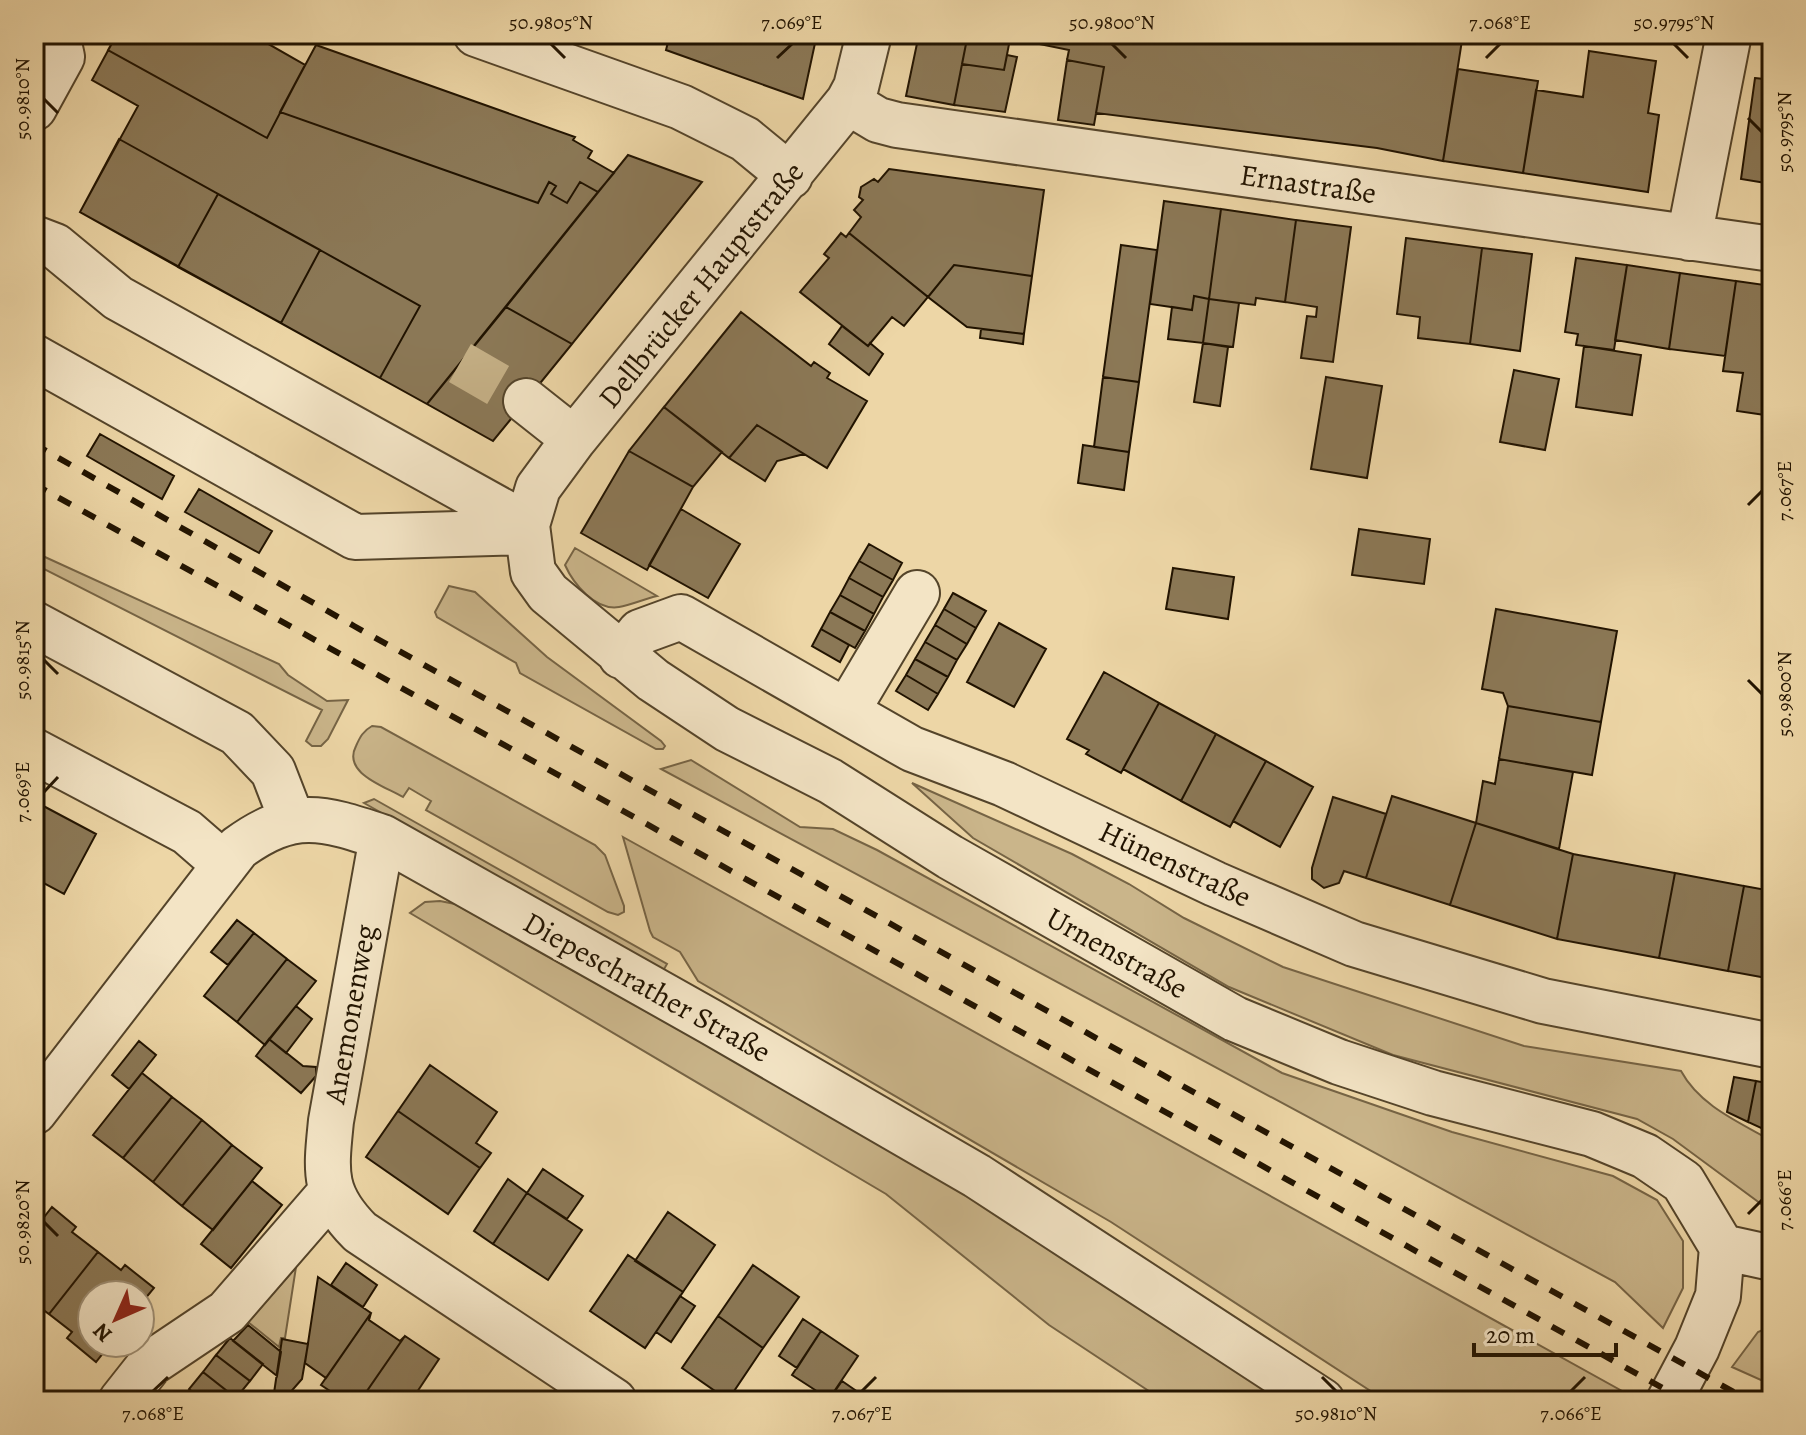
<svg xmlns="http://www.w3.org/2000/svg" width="1806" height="1435" font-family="Alegreya,serif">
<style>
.green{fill:#cab58a;stroke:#766445;stroke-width:2}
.building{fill:#8b7856;stroke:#211300;stroke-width:2}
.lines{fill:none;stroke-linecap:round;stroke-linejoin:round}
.minor-tunnel{stroke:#c4af85;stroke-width:44;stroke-dasharray:44 22;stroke-linecap:butt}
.minor-casing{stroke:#54442a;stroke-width:48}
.minor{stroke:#f3e4c5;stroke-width:44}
.rail{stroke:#211300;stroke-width:6;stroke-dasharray:14 14;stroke-linecap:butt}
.ticks{fill:none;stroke:#211300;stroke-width:3}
.labels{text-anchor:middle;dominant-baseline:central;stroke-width:7;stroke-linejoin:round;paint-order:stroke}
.street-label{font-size:30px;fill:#211300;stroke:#f3e4c5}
.neatline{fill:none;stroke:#211300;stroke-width:3}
.ticks-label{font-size:20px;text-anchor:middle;fill:#211300}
</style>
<rect width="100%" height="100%" fill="#edd6a6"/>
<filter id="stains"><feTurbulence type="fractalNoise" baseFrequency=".0025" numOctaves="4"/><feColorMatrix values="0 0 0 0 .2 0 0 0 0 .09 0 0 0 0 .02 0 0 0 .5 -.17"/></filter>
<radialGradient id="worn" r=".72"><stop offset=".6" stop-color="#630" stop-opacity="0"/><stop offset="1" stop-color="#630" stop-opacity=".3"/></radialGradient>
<path class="green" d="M575 548 657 596C644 599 631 605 619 607 595 611 573 583 565 565Z
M34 552 279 664 288 675 327 701 348 700 328 739 321 746H312L306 741 322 710 34 564Z
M449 586 475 592 547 657 661 741 665 746 663 749H656L520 673 516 663 437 617 435 612Z
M372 726 381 727 595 845 605 855 624 906V912L618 915 608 912 426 810 431 801 409 788 403 797C384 786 342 773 356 746 360 737 363 731 372 726Z
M691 760 800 827 833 829 877 850 1282 1073 1452 1132 1613 1176 1657 1200 1683 1241V1288L1663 1328 1615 1282 661 769Z
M912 783 1072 854 1129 884 1184 918 1283 967 1524 1046 1681 1071C1700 1106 1739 1122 1772 1141V1212L1673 1139 1637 1119 1393 1055 1229 987 973 838Z
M374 799 667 964 663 971 364 803Z
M623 837 1622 1391 1620 1401H1386L1111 1222 698 981 680 952 653 937 650 931Z
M440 901 455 904 1016 1219 1285 1401H1164L1049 1325 886 1194 410 913 425 902Z
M296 1267 285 1338H281L279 1347 248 1322Z
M1772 1326V1385L1732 1367 1758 1332Z"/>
<path class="building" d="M117 34H251L305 65 267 138 108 50Z
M117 34H251L305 65 280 112 538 203 549 182 556 186 551 194 567 203 580 182 598 192 427 404 80 212 138 106 92 80Z
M670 34H817L803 99 666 50Z
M919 34 966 44 954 105 906 96Z
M923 34H1011L1004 70 962 64 966 44Z
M1011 34H1463L1443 161 1377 148 1096 113 1104 67 1067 60 1069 50 1010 38Z
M316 45 575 137 573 140 592 151 588 158 614 173 598 192 580 182 567 203 551 194 556 186 549 182 538 203 280 112Z
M1589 51 1656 61 1648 113 1659 115 1648 192 1523 173 1536 90 1583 97Z
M1007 55 1017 57 1005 112 954 105 962 64 1004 70Z
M1067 60 1104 67 1094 125 1058 120Z
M1458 69 1538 81 1523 173 1443 161Z
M1755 78 1772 80V184L1741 179Z
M119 139 218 194 178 267 80 212Z
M628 155 702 182 572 344 506 307Z
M889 169 1044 190 1032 276 954 265 928 297 849 233 861 217 854 210 863 200 859 197 861 187 874 179 878 182Z
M218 194 320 250 281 323 178 267Z
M1164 201 1221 209 1209 299 1194 296 1192 310 1150 304Z
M1221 209 1296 220 1285 302 1256 298 1255 305 1209 299Z
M1296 220 1351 227 1333 362 1301 358 1307 316 1316 317 1317 307 1285 302Z
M841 233 846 237 849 233 928 297 904 326 892 317 868 346 800 292 829 258 824 254Z
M1406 238 1482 248 1470 344 1418 338 1420 317 1397 314Z
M1121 245 1157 250 1139 382 1103 377Z
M1482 248 1532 254 1520 351 1470 344Z
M320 250 420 306 380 378 281 323Z
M1576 258 1627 265 1614 350 1576 345 1578 334 1565 332Z
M954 265 1032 276 1024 334 967 327 928 297Z
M1627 265 1680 273 1669 349 1615 340Z
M1680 273 1736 281 1725 356 1669 349Z
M1736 281 1772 286V416L1737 411 1743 373 1723 371Z
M1194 296 1209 299 1203 343 1168 339 1172 307 1192 310Z
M1209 299 1239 303 1233 347 1203 343Z
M506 307 572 344 493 441 427 404Z
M741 312 811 366 814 362 830 373 827 378 867 401 827 468 757 425 729 458 664 407Z
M842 326 868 346 870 343 883 354 869 375 829 344Z
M981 329 1024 334 1023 344 980 338Z
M1203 343 1228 347 1220 406 1194 402Z
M1584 346 1641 355 1632 415 1576 407Z
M1514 370 1559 379 1545 450 1500 442Z
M1103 377 1139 382 1129 452 1094 447Z
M1326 377 1382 386 1367 478 1311 469Z
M664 407 722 452 693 487 629 451Z
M757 425 804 454 777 461 765 481 729 458Z
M100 434 174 476 162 499 87 456Z
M1083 445 1129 452 1124 490 1078 483Z
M629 451 693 487 647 570 581 533Z
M199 489 272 531 259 553 185 512Z
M681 509 740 544 708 598 649 565Z
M1359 529 1430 539 1424 584 1352 575Z
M869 544 902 563 893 580 859 561Z
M859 561 893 580 883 597 849 578Z
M1173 568 1234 577 1228 619 1166 609Z
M849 578 883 597 874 614 840 595Z
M953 593 986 611 976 628 944 609Z
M840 595 874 614 865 631 830 612Z
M944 609 976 628 967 644 935 625Z
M1496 609 1617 631 1601 722 1508 706 1503 693 1482 689Z
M830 612 865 631 855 648 821 629Z
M999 623 1046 649 1014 707 967 682Z
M935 625 967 644 957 660 925 642Z
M821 629 849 645 840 662 812 646Z
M925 642 957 660 948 677 915 659Z
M915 659 948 677 938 694 906 675Z
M1104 672 1159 703 1121 773 1086 754 1089 750 1067 739Z
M906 675 938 694 928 710 896 691Z
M1159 703 1216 734 1181 801 1123 769Z
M1508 706 1601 722 1592 775 1499 759Z
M1216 734 1266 761 1230 827 1181 801Z
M1499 759 1573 772 1559 849 1476 823 1483 781 1495 784Z
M1266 761 1313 787 1280 847 1233 821Z
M1392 796 1476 823 1450 905 1366 878Z
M1333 797 1386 814 1366 878 1344 871 1339 883 1324 888 1312 879V868Z
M34 801 96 834 64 894 34 878Z
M1476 823 1573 854 1557 939 1450 905Z
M1573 854 1675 873 1659 958 1557 939Z
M1675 873 1744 886 1728 971 1659 958Z
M1744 886 1772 891V979L1728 971Z
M237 920 254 933 228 965 211 952Z
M254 933 287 959 237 1022 204 996Z
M287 959 316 981 265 1045 237 1022Z
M296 1006 312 1019 286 1053 269 1039Z
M269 1039 303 1066 316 1067V1076L301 1093 256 1056Z
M139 1041 156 1055 129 1089 112 1075Z
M430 1065 497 1112 476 1143 491 1153 480 1168 398 1111Z
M142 1073 172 1097 123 1158 93 1135Z
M1734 1077 1756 1081 1748 1122 1727 1112Z
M1756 1081 1772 1084V1133L1748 1122Z
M172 1097 202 1120 153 1182 123 1158Z
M398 1111 480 1168 448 1214 366 1157Z
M202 1120 232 1145 182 1206 153 1182Z
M232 1145 262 1168 213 1230 182 1206Z
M543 1169 583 1196 567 1219 527 1193Z
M508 1179 527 1193 493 1244 474 1231Z
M252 1181 282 1205 231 1268 201 1244Z
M527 1193 582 1230 548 1280 493 1244Z
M52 1207 76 1227 72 1232 98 1252 49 1314 34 1303V1230Z
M668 1212 715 1245 683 1292 635 1261Z
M98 1252 121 1270 125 1265 154 1288 140 1305V1295H92V1343H111L96 1362 67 1338 72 1332 49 1314Z
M628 1255 683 1292 645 1348 590 1311Z
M346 1263 377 1285 363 1307 331 1285Z
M753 1265 799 1297 763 1348 718 1316Z
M318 1277 371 1313 326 1378 305 1363Z
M680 1296 695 1306 671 1342 656 1332Z
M371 1313 369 1320 400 1341 405 1336 360 1401H345L321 1385Z
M718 1316 763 1348 728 1400 682 1368Z
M803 1319 821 1331 797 1368 779 1356Z
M248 1325 281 1352 277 1376 233 1341Z
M821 1331 858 1356 829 1399 792 1375Z
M405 1336 439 1359 411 1401H360Z
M230 1338 263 1364 250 1381 216 1355Z
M282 1339 308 1344 302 1379 288 1395 274 1393Z
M216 1355 250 1381 236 1398 203 1372Z
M203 1372 236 1398 234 1401H204L189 1389Z
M842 1381 871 1401H828Z"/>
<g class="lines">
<path class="minor-tunnel" d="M460 363 526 401"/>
<g class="minor-casing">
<path id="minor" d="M476 34 681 107 745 139 790 176
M869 34 856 87 848 102 574 439 538 488 527 525 533 572 548 593 653 680 727 729 830 781 950 857 1235 1019 1339 1062 1433 1093 1592 1134 1645 1156 1683 1182 1722 1247 1772 1258
M848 102 878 120 897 125 1772 249
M34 108 62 57 57 34
M34 238 55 246 118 298 527 525
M1689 238 1729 34
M34 357 355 537 526 532
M526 401 574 439
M34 624 237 733 273 771 292 820
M621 656 640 632 681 617 912 749 1004 784 1215 884 1354 944 1543 1001 1772 1046
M847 711 917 593
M34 751 187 832 225 865
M382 837 331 1121C326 1171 322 1194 360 1232L614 1401
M34 1112 238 848C293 808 322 817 382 837L711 1022 977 1176 1322 1401
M121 1401 151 1363 227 1312 331 1192
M1669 1401 1697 1348 1718 1296 1722 1247"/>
</g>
<use href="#minor" class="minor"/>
<path class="rail" d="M34 444 354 626 1750 1401
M34 484 1686 1401"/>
</g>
<path class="ticks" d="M551 44 565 58M1112 44 1126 58M1674 44 1688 58M777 58 792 44M1486 58 1500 44M44 99 58 113M1748 118 1762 132M1748 505 1762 491M44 660 58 674M1748 680 1762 694M44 792 58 777M1748 1214 1762 1200M44 1222 58 1236M1322 1377 1336 1391M153 1391 168 1377M862 1391 876 1377M1571 1391 1585 1377"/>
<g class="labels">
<g class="street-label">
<text transform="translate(1308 184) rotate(8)">Ernastraße</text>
<text transform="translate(701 285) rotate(-51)">Dellbrücker Hauptstraße</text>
<text transform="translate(1175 864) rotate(25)">Hünenstraße</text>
<text transform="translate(1117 953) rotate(29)">Urnenstraße</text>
<text transform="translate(647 987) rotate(29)">Diepeschrather Straße</text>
<text transform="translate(350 1014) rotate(-80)">Anemonenweg</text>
</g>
</g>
<rect width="1806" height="1435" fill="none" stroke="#edd6a6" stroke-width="88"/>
<g transform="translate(116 1319) rotate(225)"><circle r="38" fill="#f3e4c5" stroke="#9f9076" stroke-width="2"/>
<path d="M0-6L14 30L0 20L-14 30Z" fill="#8f2418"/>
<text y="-12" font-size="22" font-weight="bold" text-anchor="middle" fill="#211300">N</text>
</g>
<path d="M1474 1343v12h142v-12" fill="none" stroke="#211300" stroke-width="4"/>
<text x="1486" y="1343" font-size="24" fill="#211300" stroke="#f3e4c5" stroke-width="6" paint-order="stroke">20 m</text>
<rect x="44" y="44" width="1718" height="1347" class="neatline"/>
<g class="ticks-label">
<text x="551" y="29">50.9805°N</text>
<text x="792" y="29">7.069°E</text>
<text x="1112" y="29">50.9800°N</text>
<text x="1500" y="29">7.068°E</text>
<text x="1674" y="29">50.9795°N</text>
<text transform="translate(22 99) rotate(-90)" y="7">50.9810°N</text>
<text transform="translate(1784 132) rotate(-90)" y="7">50.9795°N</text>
<text transform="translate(1784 491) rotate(-90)" y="7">7.067°E</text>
<text transform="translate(22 660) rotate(-90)" y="7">50.9815°N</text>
<text transform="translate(1784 694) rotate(-90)" y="7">50.9800°N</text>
<text transform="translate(22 792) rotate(-90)" y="7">7.069°E</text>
<text transform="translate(1784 1200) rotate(-90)" y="7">7.066°E</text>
<text transform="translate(22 1222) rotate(-90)" y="7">50.9820°N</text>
<text x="153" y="1420">7.068°E</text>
<text x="862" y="1420">7.067°E</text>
<text x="1336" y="1420">50.9810°N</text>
<text x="1571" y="1420">7.066°E</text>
</g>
<rect width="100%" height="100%" filter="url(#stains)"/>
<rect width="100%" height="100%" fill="url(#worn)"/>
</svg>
